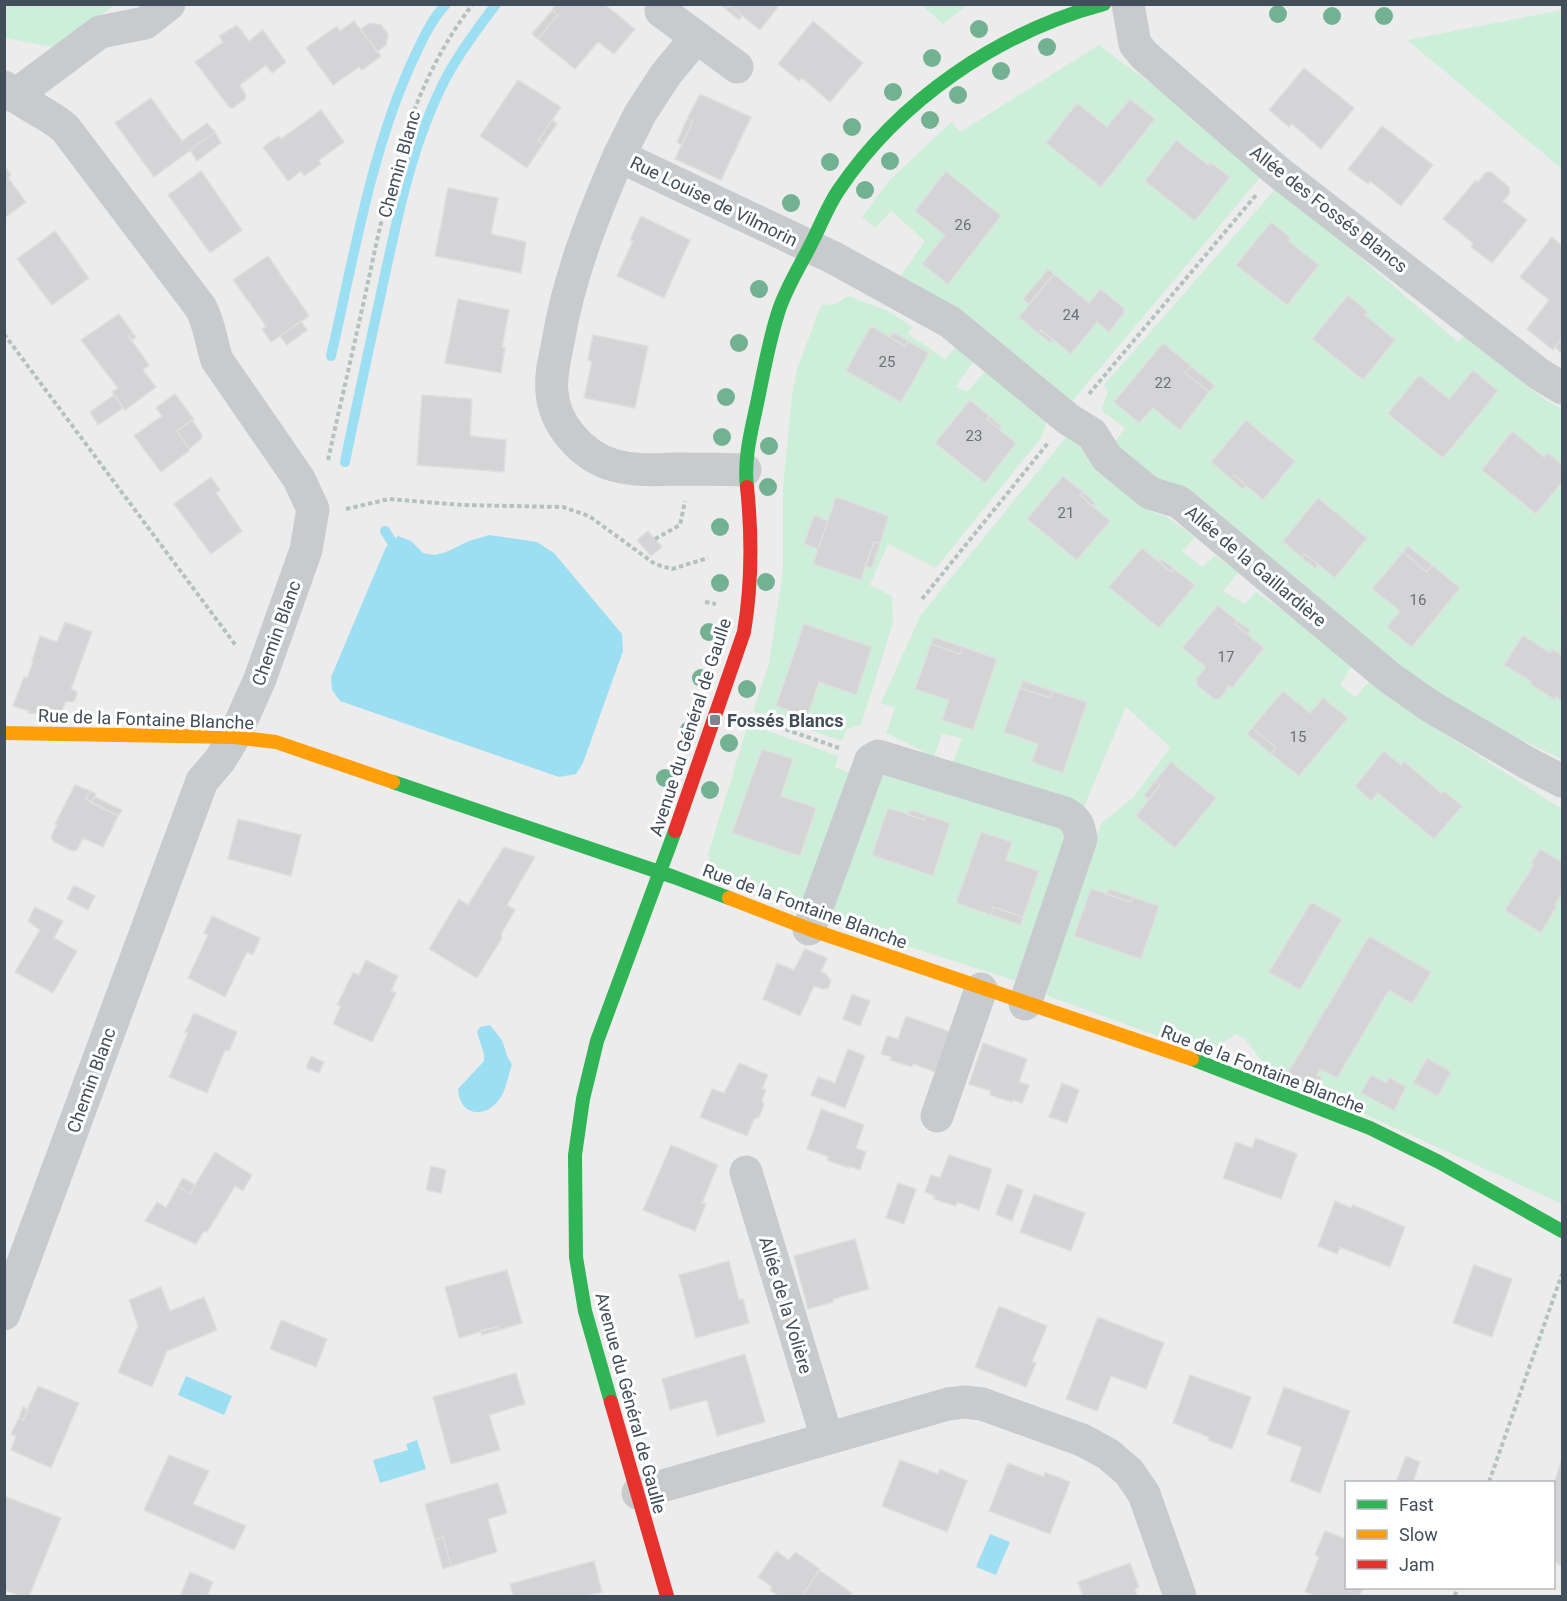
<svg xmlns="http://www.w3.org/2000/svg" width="1567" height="1601" font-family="Roboto,sans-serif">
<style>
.green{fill:#cdefda;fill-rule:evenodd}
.water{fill:#9ddff2}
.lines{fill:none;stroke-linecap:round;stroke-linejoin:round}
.stream{stroke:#9ddff2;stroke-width:10}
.building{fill:#d4d4d7;stroke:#dededf;stroke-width:1.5}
.path{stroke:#b3c2be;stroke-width:4;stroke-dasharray:4.5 3;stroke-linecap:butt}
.street{stroke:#c8cbce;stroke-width:33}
.fast{stroke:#30b455;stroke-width:14}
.slow{stroke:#ff9f0a;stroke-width:14}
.jam{stroke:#e5322d;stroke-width:14}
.tree{fill:#72b192}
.poi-dot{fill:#7e858d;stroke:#fff;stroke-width:2}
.labels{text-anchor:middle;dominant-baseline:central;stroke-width:6;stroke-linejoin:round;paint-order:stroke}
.number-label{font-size:15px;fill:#68717a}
.street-label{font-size:18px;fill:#424e5a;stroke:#fff}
.poi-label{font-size:18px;font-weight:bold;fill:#424e5a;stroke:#fff;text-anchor:start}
</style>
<rect width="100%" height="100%" fill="#edecec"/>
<path class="green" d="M4 5H114L59 48 5 38Z
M921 5H968L943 24Z
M1562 10V169L1407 40Z
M1099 45 1215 131 1263 174 1070 404 899 278 925 241 891 211 875 228 862 217 888 182 951 122 960 132ZM1130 99 1155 119 1101 187 1046 143 1076 103 1107 127ZM1176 141 1208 165 1210 162 1230 178 1195 221 1145 181ZM946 172 1001 216 948 284 922 264 945 235 915 211ZM1054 274 1089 303 1100 289 1124 308 1097 322 1070 354 1053 340 1050 343 1019 317Z
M1278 186 1458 342 1463 336 1547 401 1562 409V465L1548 453 1544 457 1512 431 1482 470 1536 514 1562 482V603L1559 609 1562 611V656L1552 649 1550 653 1523 635 1504 664 1531 681 1530 684 1555 700 1556 697 1562 701V759L1471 716 1412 680 1153 485 1111 447 1125 428 1101 410 1108 392 1104 385ZM1271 222 1291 237 1288 241 1319 265 1287 305 1237 265ZM1347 295 1368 312 1365 315 1395 340 1363 380 1313 339ZM1163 343 1214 386 1209 392 1153 408 1139 423 1114 402ZM1473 371 1497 391 1443 458 1388 415 1419 375 1449 399ZM1246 420 1295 461 1263 500 1246 486 1243 489 1211 462ZM1318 498 1367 538 1336 578 1318 564 1315 568 1283 541ZM1409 546 1460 588 1412 647 1387 627 1400 611 1372 589Z
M848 296 888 311 913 327 907 333 945 359 957 346 975 359 956 387 967 392 985 371 1047 421 1041 438 936 568 888 544 870 585 892 596 893 623 861 725 847 729 842 741 753 711 769 664 783 570V488L792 396 797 369 821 305 835 304ZM871 326 890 337 893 333 928 353 901 402 847 371ZM1001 426 999 429 1016 443 984 483 935 444ZM836 498 889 516 872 568 865 566 860 580 813 563ZM804 624 872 647 856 695 819 682 807 717 776 706Z
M1066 437 1079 446 1097 472 1153 512 1166 516 1195 538 1182 551 1202 567 1215 556 1239 572 1223 591 1245 604 1256 592 1355 660 1340 685 1356 697 1370 680 1393 701 1562 809V1204L1285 1078 1261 1060 1245 1039 1236 1034 1206 1054 1046 995 1070 908 1102 822 1134 797 1170 747 1126 707 1083 809 953 762 962 738 942 734 934 757 886 733 895 708 881 703 920 616Z
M748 724 839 756 835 767 850 773 810 898 796 906 713 877 708 855ZM762 749 793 759 781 796 816 808 800 856 732 833Z
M889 770 1057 823 1068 841 1016 981 841 925 828 900 876 777ZM888 808 908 815 910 810 950 823 933 876 872 855ZM1012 842 1006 860 1039 872 1020 925 956 903Z"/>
<path class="water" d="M489 535 537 542 554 553 622 634 623 651 583 763 576 774 559 777 340 701 332 690 331 677 386 547 398 536 411 541 423 553 435 555 446 552 469 541Z
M490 1025C495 1032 502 1038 504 1046 507 1055 506 1056 512 1064 508 1076 506 1092 498 1101 482 1120 459 1114 458 1089L484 1061V1054L477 1032 480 1027Z
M186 1376 232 1396 224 1415 178 1395Z
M417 1440 426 1469 380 1483 373 1460 408 1450 406 1444Z
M990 1534 1010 1542 996 1575 976 1567Z"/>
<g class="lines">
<path class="stream" d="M331 356C353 261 371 152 411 64 421 43 430 21 446 4
M345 462C357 403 370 344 383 284 398 214 413 140 447 76 461 50 479 27 496 4
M385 531 392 542"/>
</g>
<path class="building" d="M556 4H604L635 29 614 54 598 42 575 69 538 39 558 15 552 10Z
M720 4H780L760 30 729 5 726 9Z
M729 5 742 16 739 20 726 9Z
M552 10 558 15 538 39 532 34Z
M354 21 381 56 362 70 359 67 333 85 306 48 337 26 340 31Z
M813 21 863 63 830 102 802 78 799 81 778 64Z
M370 23 381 25 388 34 386 45 377 52 361 29Z
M237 25 249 41 263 30 286 62 272 73 266 65 240 85 246 95 245 99 233 108 229 107 195 62 223 42 219 36Z
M1304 68 1354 108 1321 149 1292 124 1289 127 1269 110Z
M518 80 561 107 538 141 543 144 527 168 480 136Z
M700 94 751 117 721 180 675 159 693 121 687 119Z
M151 98 182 141 207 123 215 132 154 177 115 123Z
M1130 99 1155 119 1101 187 1046 143 1077 103 1107 127Z
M321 110 344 142 319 160 321 164 304 176 301 171 288 181 263 147 279 136 281 139Z
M687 119 693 121 682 145 677 142Z
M552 120 557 124 543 144 538 141Z
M1382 126 1433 165 1401 206 1370 181 1368 184 1348 169Z
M215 132 221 143 197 161 190 150Z
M1176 140 1208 165 1210 162 1230 177 1195 221 1145 181Z
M4 165 11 175 8 178 26 202 4 218Z
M201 171 242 230 210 253 168 195Z
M946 171 1001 216 948 284 922 264 945 235 915 211Z
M1491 172 1509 187 1510 193 1503 201 1527 220 1492 263 1471 247 1473 243 1443 219 1476 180 1478 182 1485 173Z
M448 188 498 198 491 234 526 242 521 273 435 256Z
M641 216 690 240 664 298 617 276 633 241 630 240Z
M1271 222 1291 238 1288 241 1319 265 1287 305 1236 265Z
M55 231 89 278 52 305 17 259Z
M1552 237 1562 246V338L1553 350 1527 329 1549 300 1520 277Z
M268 256 309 316 271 342 262 329 266 326 233 280Z
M1048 269 1054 274 1029 304 1023 299Z
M1054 274 1089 303 1100 289 1124 308V313L1109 332 1097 322 1071 354 1041 330 1039 334 1019 317Z
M1348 295 1368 312 1365 315 1395 340 1363 380 1312 339Z
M458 299 509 310 502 347 505 348 501 373 445 363Z
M119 314 132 332 128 335 149 365 143 370 156 387 125 410 112 392 118 388 81 340Z
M301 321 307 330 287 345 280 336Z
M871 326 905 346 908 341 929 353 901 402 846 371Z
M1041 330 1053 340 1051 343 1039 334Z
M132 332 136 337 131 341 128 335Z
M893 332 908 341 905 346 890 337Z
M593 335 648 346 635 408 584 398 592 362 588 360Z
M1562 338V354L1555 347Z
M1163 343 1191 366 1185 373 1209 392 1180 430 1153 408 1139 423 1114 402Z
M1191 366 1215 386 1209 392 1185 373Z
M1473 370 1498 391 1443 458 1388 414 1419 375 1449 399Z
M175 394 194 419 177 431 190 450 161 472 134 436 162 416 156 408Z
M114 395 123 408 98 425 90 412Z
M422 395 472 399 470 436 506 440 504 472 417 465Z
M970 400 989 416 987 419 1016 443 985 483 935 443Z
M989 416 1001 426 999 429 987 419Z
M192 420 202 435 201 439 189 449 177 431Z
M1246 420 1295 461 1263 500 1234 475 1231 479 1211 462Z
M1512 431 1544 457 1548 453 1562 465V482L1536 514 1482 470Z
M1234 475 1246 486 1243 489 1231 479Z
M1063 476 1083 492 1080 495 1110 521 1077 560 1027 519Z
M211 477 220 490 216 493 242 531 211 554 174 504Z
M1083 492 1095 503 1092 506 1080 495Z
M836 497 889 516 880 543 874 542 861 580 813 564Z
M1318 498 1367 538 1335 578 1305 554 1302 558 1283 541Z
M814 515 828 521 818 549 804 544Z
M648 531 662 547 651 556 637 540Z
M874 542 880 543 872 568 865 566Z
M1408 546 1432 565 1427 572 1403 552Z
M1142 548 1171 572 1174 569 1195 585 1159 628 1109 587Z
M1403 552 1427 572 1432 565 1460 588 1412 647 1387 627 1400 611 1372 589Z
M1305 554 1318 564 1315 568 1302 558Z
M1162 559 1174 569 1171 572 1159 562Z
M1218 605 1237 621 1235 624 1264 648 1232 688 1229 686 1220 699H1214L1197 685 1196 679 1206 667 1182 648Z
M1237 621 1250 630 1248 634 1235 624Z
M65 622 92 632 71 689 77 692 75 700 72 702 66 701 60 715 28 713 29 711 13 706 24 677 27 678 33 662 32 661 40 636 57 642Z
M804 624 872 647 856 695 819 682 807 717 776 706Z
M1523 635 1550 653 1552 649 1562 656V701L1556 697 1555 700 1530 684 1531 681 1504 665Z
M933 637 963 647 960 654 931 644Z
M931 644 960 654 963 647 997 659 973 730 942 720 949 700 915 689Z
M1023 681 1053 691 1051 698 1020 688Z
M1020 688 1051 698 1053 691 1087 702 1063 773 1032 762 1038 744 1004 732Z
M1283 691 1310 713 1323 698 1348 718 1299 776 1271 754 1276 747 1252 728Z
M1252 728 1276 747 1271 754 1247 734Z
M762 749 793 759 781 796 816 808 800 856 732 833Z
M1384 751 1401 765 1404 761 1441 793 1444 791 1462 806 1434 839 1378 793 1371 801 1355 786Z
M1171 762 1216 798 1175 848 1136 816 1160 785 1155 781Z
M1155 781 1160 785 1149 800 1144 795Z
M75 785 90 791 86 799 118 816 103 847 83 838 77 850 72 851 54 842 51 837 57 825 55 824Z
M90 791 96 794 91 803 86 799Z
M95 797 122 810 118 816 91 803Z
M888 808 925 820 926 815 950 823 933 876 872 855Z
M910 810 926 815 925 820 908 815Z
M238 819 301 835 291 876 228 859Z
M981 832 1012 842 1006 860 1039 871 1023 917 993 907 991 915 956 903Z
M504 847 535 857 507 905 515 910 501 934 502 938 477 978 429 949 459 899 468 905Z
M1540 849 1562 862V893L1555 905 1557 906 1541 933 1505 910 1534 865 1531 863Z
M74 885 95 896 88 910 67 899Z
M1091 889 1131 902 1133 897 1159 906 1141 959 1074 936Z
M1109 889 1133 897 1131 902 1106 894Z
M1311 902 1342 919 1300 990 1269 972Z
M35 907 63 921 54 938 77 951 53 993 15 972 40 930 28 921Z
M993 907 1023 917 1021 925 991 915Z
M212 916 260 938 253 955 247 952 225 997 188 978 208 935 204 933Z
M1369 936 1431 972 1412 1004 1389 990 1337 1078 1320 1069 1317 1075 1322 1078 1319 1086 1312 1083 1310 1089 1285 1078Z
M805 949 827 958 821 972 826 974 831 981 828 988 822 989 814 986 800 1016 763 999 777 963 794 970Z
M366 960 398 976 391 991 396 993 372 1042 333 1024 341 1006 337 1005 353 973 359 975Z
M852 994 870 1001 860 1026 843 1019Z
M194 1013 237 1032 229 1051 225 1050 207 1093 169 1077 188 1033 185 1032Z
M906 1016 950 1032 936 1072 913 1064 912 1067 890 1060 891 1057 881 1054 887 1036 898 1039Z
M983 1043 1027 1059 1019 1082 1029 1085 1022 1103 1013 1100 1012 1102 990 1095 991 1091 969 1084Z
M848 1049 865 1056 845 1108 811 1095 818 1077 835 1083Z
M311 1056 324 1062 319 1073 306 1068Z
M1427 1058 1451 1072 1438 1096 1413 1083Z
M739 1063 768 1075 762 1089 766 1090 762 1100 764 1105 759 1117 754 1119 747 1136 700 1117 712 1089 724 1093Z
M1371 1075 1386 1083 1389 1077 1406 1087 1394 1111 1361 1093Z
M1062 1083 1079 1090 1067 1123 1049 1117Z
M821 1109 864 1125 856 1148 866 1152 860 1170 849 1166V1168L827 1160 829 1157 807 1149Z
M1256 1138 1297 1154 1281 1199 1223 1178 1236 1142 1252 1148Z
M671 1145 718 1165 702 1203 706 1204 695 1231 643 1210Z
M215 1152 252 1175 243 1191 235 1186 207 1232 204 1231 196 1244 145 1221 157 1202 166 1208 178 1186 190 1194Z
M949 1155 992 1169 979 1210 957 1202 956 1206 934 1199 935 1196 925 1192 931 1175 940 1178Z
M431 1166 446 1170 441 1193 426 1190Z
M183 1178 196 1185 190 1194 178 1186Z
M898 1183 916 1189 904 1224 886 1218Z
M1007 1184 1023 1190 1012 1221 996 1214Z
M1034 1194 1085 1213 1071 1251 1020 1232Z
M1335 1201 1351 1208 1353 1205 1405 1227 1390 1267 1340 1247 1337 1254 1318 1246Z
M855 1239 869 1289 833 1299V1302L808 1309 794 1256Z
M729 1261 739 1300 743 1299 749 1323 696 1338 679 1275Z
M1474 1265 1512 1279 1492 1337 1453 1323Z
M507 1270 522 1323 499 1330 497 1327 459 1338 445 1287Z
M161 1287 170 1311 204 1297 217 1330 167 1351 152 1387 118 1372 138 1326 129 1300Z
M999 1306 1047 1326 1032 1362 1036 1363 1026 1387 975 1367Z
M1098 1317 1164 1343 1146 1389 1111 1376 1097 1411 1066 1399Z
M281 1320 327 1339 316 1367 270 1349Z
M497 1327 499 1330 482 1335 480 1331Z
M745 1354 765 1422 717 1436 707 1400 670 1410 662 1379Z
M516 1373 525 1404 489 1415 500 1450 451 1464 433 1397Z
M1190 1375 1251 1397 1232 1449 1208 1440 1209 1437 1173 1423Z
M38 1386 79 1403 51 1468 11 1450 16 1436 11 1434 19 1418 23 1420Z
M1284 1387 1350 1411 1320 1493 1290 1481 1302 1447 1267 1434Z
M23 1407 28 1410 23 1420 19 1418Z
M169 1455 209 1471 193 1504 246 1526 234 1550 144 1510Z
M1406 1456 1420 1462 1413 1482H1396Z
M1562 1459V1566L1554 1562V1484Z
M900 1460 938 1474 940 1469 967 1481 947 1532 882 1506Z
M1008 1463 1044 1477 1045 1472 1070 1482 1050 1534 989 1511Z
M498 1483 507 1513 488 1519 497 1552 451 1566 443 1537 435 1540 425 1504Z
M4 1496 61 1518 29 1596H20L4 1590Z
M1325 1531 1346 1539V1588H1363L1359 1596H1316L1305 1592 1319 1557 1315 1555Z
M443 1537 451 1566 443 1569 435 1540Z
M776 1551 789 1560 795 1552 820 1569 802 1596H779L770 1590 772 1587 758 1577Z
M594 1561 602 1592 585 1596H513L510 1584Z
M1130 1563 1139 1587 1135 1589 1138 1596H1083L1078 1582Z
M819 1570 852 1593 849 1596H802Z
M190 1572 213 1582 208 1594 214 1596H180Z"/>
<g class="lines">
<path class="path" d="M4 334 237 647
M1089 394 1256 195
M328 460C341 401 355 342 368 282 389 184 410 85 473 4
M346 509 389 499 462 505 563 507 589 516 655 564 672 569 708 558
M655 539 680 525 685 501
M922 599 1048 443
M705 602 716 604
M750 717 839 748
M1489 1482 1562 1274
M1455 1596 1457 1588"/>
<path class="street" d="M1128 4 1135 44 1144 55 1277 171 1539 374 1562 388
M661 11 737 67
M4 87C22 104 46 112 65 128L201 308C210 325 211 343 217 360L299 479 313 509 306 550 260 679 234 737 220 760 202 781 4 1314
M14 96 100 32 145 23 169 4
M619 156 640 114 666 74 696 38
M745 470C722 469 699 469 676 469 655 470 634 471 613 465 582 456 554 424 552 392 550 375 555 358 558 342 569 276 593 216 619 156L834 258 950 322 1068 419 1092 434 1107 458 1150 493 1179 502 1390 678 1430 706 1529 764 1562 781
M809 929 871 760 878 756 1065 813C1077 820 1079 825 1081 839L1025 1004
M937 1116 981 989
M746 1172 827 1438
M638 1493 948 1404 965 1402 982 1404 1082 1440 1108 1454 1129 1472 1144 1494 1180 1596"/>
<path class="fast" d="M747 487C743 455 754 421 760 389 765 364 770 338 778 313 785 289 802 263 813 240 821 224 828 206 838 191 899 100 999 32 1104 4
M393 782 674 877 729 898
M1192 1059 1370 1128 1439 1162 1562 1231
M611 1402 585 1311 576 1257 575 1155 583 1099 597 1041 675 831"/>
<path class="slow" d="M4 733 234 737 276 742 393 782
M729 898 809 929 1192 1059"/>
<path class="jam" d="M675 831 744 632C752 584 752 535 747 487
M611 1402 667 1596"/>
</g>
<g class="tree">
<circle cx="1278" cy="14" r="9"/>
<circle cx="1332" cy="16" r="9"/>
<circle cx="1384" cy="16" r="9"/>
<circle cx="979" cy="29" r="9"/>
<circle cx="1047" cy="47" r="9"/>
<circle cx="932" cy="58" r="9"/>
<circle cx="1001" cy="71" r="9"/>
<circle cx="893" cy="92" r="9"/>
<circle cx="958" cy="95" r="9"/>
<circle cx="930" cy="120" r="9"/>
<circle cx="852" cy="127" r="9"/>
<circle cx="890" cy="161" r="9"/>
<circle cx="830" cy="162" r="9"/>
<circle cx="865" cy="190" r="9"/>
<circle cx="791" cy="203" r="9"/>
<circle cx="759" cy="289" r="9"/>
<circle cx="739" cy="343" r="9"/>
<circle cx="726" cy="397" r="9"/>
<circle cx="722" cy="437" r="9"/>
<circle cx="769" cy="446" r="9"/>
<circle cx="768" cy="487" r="9"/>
<circle cx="720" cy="527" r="9"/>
<circle cx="766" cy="582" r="9"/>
<circle cx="720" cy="583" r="9"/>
<circle cx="709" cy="632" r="9"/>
<circle cx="701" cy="678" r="9"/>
<circle cx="747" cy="689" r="9"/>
<circle cx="689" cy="730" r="9"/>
<circle cx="729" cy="743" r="9"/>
<circle cx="665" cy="778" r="9"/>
<circle cx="710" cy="790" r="9"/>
</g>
<rect class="poi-dot" x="709" y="714" width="12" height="12" rx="3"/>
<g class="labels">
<g class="number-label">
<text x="963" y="225">26</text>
<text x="1071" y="315">24</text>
<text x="887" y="362">25</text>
<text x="1163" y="383">22</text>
<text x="974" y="436">23</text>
<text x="1066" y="513">21</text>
<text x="1418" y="600">16</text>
<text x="1226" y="657">17</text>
<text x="1298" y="737">15</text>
</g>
<g class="street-label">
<text transform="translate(399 164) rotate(-74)">Chemin Blanc</text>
<text transform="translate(714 201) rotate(26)">Rue Louise de Vilmorin</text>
<text transform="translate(1329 209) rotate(38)">Allée des Fossés Blancs</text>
<text transform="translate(1256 566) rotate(40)">Allée de la Gaillardière</text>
<text transform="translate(276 633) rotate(-70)">Chemin Blanc</text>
<text transform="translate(146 719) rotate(2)">Rue de la Fontaine Blanche</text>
<text transform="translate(690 727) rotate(-72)">Avenue du Général de Gaulle</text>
<text transform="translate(805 906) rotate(20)">Rue de la Fontaine Blanche</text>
<text transform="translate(1263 1069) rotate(21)">Rue de la Fontaine Blanche</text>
<text transform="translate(91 1080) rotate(-70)">Chemin Blanc</text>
<text transform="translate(786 1305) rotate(73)">Allée de la Volière</text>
<text transform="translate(631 1403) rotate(75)">Avenue du Général de Gaulle</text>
</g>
<g class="poi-label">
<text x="727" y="720">Fossés Blancs</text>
</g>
</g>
<rect width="1567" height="1601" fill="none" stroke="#424e5a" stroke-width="12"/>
<rect x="1345" y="1481" width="210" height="108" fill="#ffffff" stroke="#b3b8bd" stroke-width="1.5"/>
<rect x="1357" y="1500" width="30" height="9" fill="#30b455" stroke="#b3b8bd" stroke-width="1.5"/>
<text x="1399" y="1511" font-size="18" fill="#424e5a">Fast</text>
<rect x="1357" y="1530" width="30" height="9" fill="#ff9f0a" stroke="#b3b8bd" stroke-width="1.5"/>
<text x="1399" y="1541" font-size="18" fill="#424e5a">Slow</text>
<rect x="1357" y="1560" width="30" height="9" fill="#e5322d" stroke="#b3b8bd" stroke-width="1.5"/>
<text x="1399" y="1571" font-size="18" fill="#424e5a">Jam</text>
</svg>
